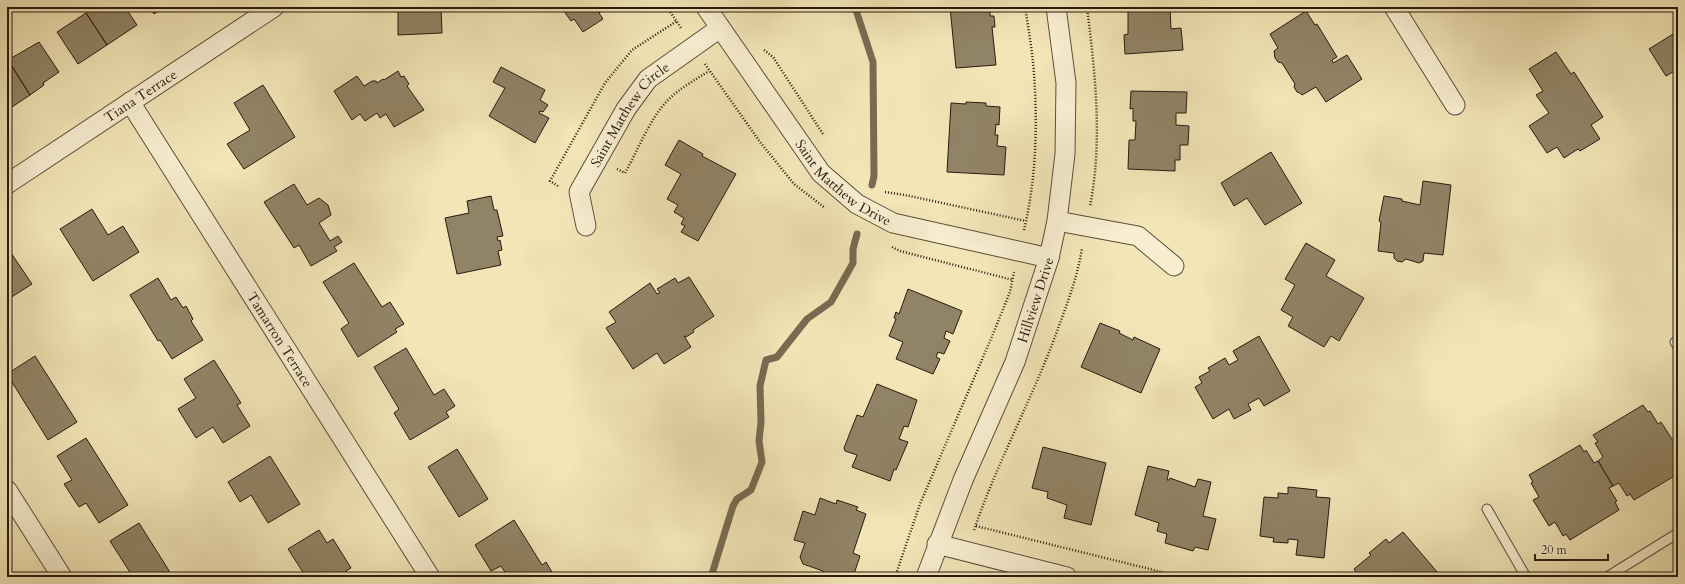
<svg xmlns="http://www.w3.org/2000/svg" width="1685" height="584" font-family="Cardo,serif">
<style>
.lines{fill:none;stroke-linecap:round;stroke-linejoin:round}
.stream{stroke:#786b52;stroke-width:7}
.building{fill:#918466;stroke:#281b10}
.lane-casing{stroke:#5a4e3a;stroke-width:11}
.street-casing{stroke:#5a4e3a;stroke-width:21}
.path{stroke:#281b10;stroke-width:2.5;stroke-dasharray:1 2;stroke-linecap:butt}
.lane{stroke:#f7eed0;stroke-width:9}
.street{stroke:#f7eed0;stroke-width:19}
.labels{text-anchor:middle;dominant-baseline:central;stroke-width:4;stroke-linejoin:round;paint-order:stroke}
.street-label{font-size:14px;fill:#281b10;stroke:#f7eed0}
</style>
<rect width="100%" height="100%" fill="#f2e5b6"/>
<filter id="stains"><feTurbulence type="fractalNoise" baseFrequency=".005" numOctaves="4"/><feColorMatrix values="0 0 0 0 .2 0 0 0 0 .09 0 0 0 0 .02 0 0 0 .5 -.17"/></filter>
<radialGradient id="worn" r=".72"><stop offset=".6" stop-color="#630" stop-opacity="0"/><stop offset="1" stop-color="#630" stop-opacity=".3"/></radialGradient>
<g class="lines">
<path class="stream" d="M855 7 873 62 874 176 872 185
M711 577 733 506 737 499 751 490 762 462 759 441 761 422 760 386 766 360 777 357 807 319 831 302 853 263V249L857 234"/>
</g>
<path class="building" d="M95 7H125L137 25 107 45 86 13Z
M150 7H164L154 14Z
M441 7 442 33 398 35V8Z
M561 7H607L599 13 603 19 583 32 574 19 571 21Z
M950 7H990V16H994L995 27H992L996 65 956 68Z
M1128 7H1170L1171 29 1181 28 1183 50 1125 54 1124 35 1128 34Z
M1306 11 1315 25 1317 24 1337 57 1332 60 1333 63 1347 55 1362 79 1326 102 1316 87 1302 95 1300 93 1297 92 1294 87 1295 84 1282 63 1278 62 1275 58 1274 51 1278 48 1270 34Z
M86 13 107 45 78 64 57 32Z
M1678 31V69L1666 76 1649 49Z
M39 42 59 72 43 83 44 85 30 95 8 60Z
M1556 52 1571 74 1574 72 1603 117 1591 125 1600 139 1580 151 1578 149 1564 158 1557 147 1547 153 1529 126 1549 113 1536 95 1543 91 1529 69Z
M8 60 30 95 12 107 10 104 7 107Z
M501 67 545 90 540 100 548 105 543 112 540 111 539 113 549 118 535 143 489 116 505 88 493 82Z
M398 71 401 77 404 76 409 84 407 86 424 110 394 127 386 114 380 118 377 113 365 121 360 114 352 120 334 91 357 76 364 86 372 81H376L377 83 383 79 384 80Z
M263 85 295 137 244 169 227 144 250 130 234 103Z
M1131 91 1187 92 1186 113H1176V125L1189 126 1188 145H1180V160H1175V171L1128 169 1129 140H1135L1136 121H1133V108L1130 109Z
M966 102 986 103V106L1000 107 999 125 996 124 995 135H998L997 146 1006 147 1004 175 947 172 951 103 966 104Z
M679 140 703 154 702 156 736 174 698 241 681 232 685 226 681 224 684 218 674 212 678 205 667 199 681 174 665 165Z
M1271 152 1302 203 1265 225 1247 198 1234 206 1221 183Z
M1423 181 1451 185 1443 255 1424 253 1423 261 1419 263 1406 259 1402 262 1397 261 1394 258V253L1378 251 1381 222 1379 221 1384 196 1402 199V201L1420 205Z
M294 184 307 205 319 198 328 205 331 215 319 223 330 241 338 236 342 242 334 247 337 251 311 266 299 245 294 248 264 202Z
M491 196 494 210H497L503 236 497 237 498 241 500 240 502 250 498 251 501 265 457 274 445 218 469 213 467 201Z
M92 209 108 235 123 226 139 252 93 281 60 229Z
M1306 243 1335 260 1326 276 1364 298 1339 341 1331 336 1324 347 1288 326 1293 317 1281 310 1295 285 1285 279Z
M11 253 32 284 7 300V256Z
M354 263 382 307 390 302 404 324 395 329 397 332 358 357 341 329 349 323 323 282Z
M689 277 714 316 693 330 694 332 686 337 684 336 691 347 664 364 657 353 633 369 606 328 616 322 609 312 650 283 657 294 660 293 657 289 675 278 678 283Z
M158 278 171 300 176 297 183 308 186 306 193 319 191 321 203 340 172 359 160 340 158 341 130 295Z
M908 289 962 311 953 334 946 331 944 338 950 341 944 354 938 352 936 357 940 359 933 374 896 359 903 342 889 336 896 319 894 318 896 312 899 314Z
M1100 323 1120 331 1119 333 1133 340 1134 337 1160 349 1141 393 1081 367Z
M1259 336 1290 391 1264 406 1259 398 1248 404 1251 410 1234 419 1229 409 1213 419 1195 387 1202 383 1199 377 1210 371 1208 368 1225 358 1229 365 1238 360 1233 351Z
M406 348 434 395 444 389 455 406 446 412 449 417 410 440 394 413 399 409 374 367Z
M35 356 77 422 48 440 7 374Z
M214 360 241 403 237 405 250 426 223 443 213 427 196 438 178 409 196 398 184 379Z
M877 384 917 400 908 427 904 426 899 439 908 442 896 470 894 469 890 481 852 467 857 455 845 451 844 448 857 415 863 417Z
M1643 405 1648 412 1650 411 1658 424 1661 422 1677 447 1674 449 1678 456V474L1634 500 1630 494 1627 496 1619 483 1613 486 1598 461 1603 457 1595 443 1598 442 1593 435Z
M86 438 128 505 99 523 86 503 79 507 64 484 72 480 57 456Z
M1580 445 1584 452 1586 450 1594 463 1598 461 1613 486 1609 488 1617 501 1615 502 1619 510 1570 540 1566 534 1563 536 1555 522 1549 526 1533 500 1539 497 1531 483 1533 482 1529 475Z
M1043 447 1106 463 1091 525 1064 518 1067 505 1047 498 1048 492 1032 488Z
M457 449 488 499 459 517 428 467Z
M270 456 300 504 268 523 251 495 240 502 228 482Z
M1148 466 1169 471 1167 480H1169L1170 478 1195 487 1198 479 1211 482 1203 516 1216 519 1208 550 1195 547 1193 551 1165 543 1167 534 1157 531 1159 523 1135 515Z
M1288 487 1317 490 1316 497 1330 498 1324 558 1296 555 1298 540 1288 539V543L1273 542 1274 538 1260 536 1264 497 1278 498V493L1288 494Z
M820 498 836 504 837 500 858 507 856 510 866 514 853 553 860 556 853 577H831L822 574 823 571 803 564 800 557 805 543 794 540 803 511 815 515Z
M514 520 542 565 546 562 555 577H508L501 566 491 571 475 545Z
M139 523 173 577H133L110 541Z
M319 530 327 543 333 539 351 568 346 571 347 573 343 577H306L288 549Z
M1403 532 1438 573 1433 577H1360L1354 569 1371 555 1369 553 1386 539 1389 543Z"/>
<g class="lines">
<g class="lane-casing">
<path id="lane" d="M1675 342 1678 347
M1487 509 1526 577
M1607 577 1678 533"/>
</g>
<g class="street-casing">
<g id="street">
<path id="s1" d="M706 7 821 173 857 204 893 223 1049 258"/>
<path d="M1394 7 1455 105"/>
<path id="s2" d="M130 102 430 577"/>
<path id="s3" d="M7 184 274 7"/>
<path d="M1057 221 1138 236 1174 266"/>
<path id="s4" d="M586 226 579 192 626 109 648 79 720 28"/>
<path d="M7 490 62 577"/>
<path d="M937 544 1067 577"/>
<path id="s5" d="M926 577 963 480 1015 362 1049 258 1057 221 1065 154 1066 83 1056 7"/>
</g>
</g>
<path class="path" d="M667 7 681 28
M1087 7C1095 72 1103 140 1090 206
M764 50 773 57 823 134
M705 64 760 142 794 184 825 208
M617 169 625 173C638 150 650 118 668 100 680 88 695 80 709 71
M558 186 550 181 605 83 632 50 677 21
M885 192 905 195 1026 221
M1024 230C1037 176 1038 117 1033 62 1031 44 1028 25 1025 7
M892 247 900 251 1013 280
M976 526 1182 577
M974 530C998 460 1035 394 1060 323 1069 299 1078 274 1082 248
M895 577 920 504 993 334 1010 292 1014 272"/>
<use href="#lane" class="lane"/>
<use href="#street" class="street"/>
</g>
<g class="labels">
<g class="street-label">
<text stroke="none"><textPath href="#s3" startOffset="160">Tiana Terrace</textPath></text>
<text stroke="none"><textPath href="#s4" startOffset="128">Saint Matthew Circle</textPath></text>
<text stroke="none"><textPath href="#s1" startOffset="225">Saint Matthew Drive</textPath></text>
<text stroke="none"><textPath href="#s5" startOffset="298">Hillview Drive</textPath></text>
<text stroke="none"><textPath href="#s2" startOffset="281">Tamarron Terrace</textPath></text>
</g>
</g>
<rect width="1685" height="584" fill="none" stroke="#f2e5b6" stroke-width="24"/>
<rect x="8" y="8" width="1669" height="568" fill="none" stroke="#281b10" stroke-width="2"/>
<rect x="12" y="12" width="1661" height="560" fill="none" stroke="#281b10"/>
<path d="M1535 554v6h73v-6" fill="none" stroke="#281b10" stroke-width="2"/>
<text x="1541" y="554" font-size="12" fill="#281b10" stroke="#f7eed0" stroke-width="3" paint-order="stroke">20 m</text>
<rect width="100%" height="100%" filter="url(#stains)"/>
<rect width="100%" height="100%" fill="url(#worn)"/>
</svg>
